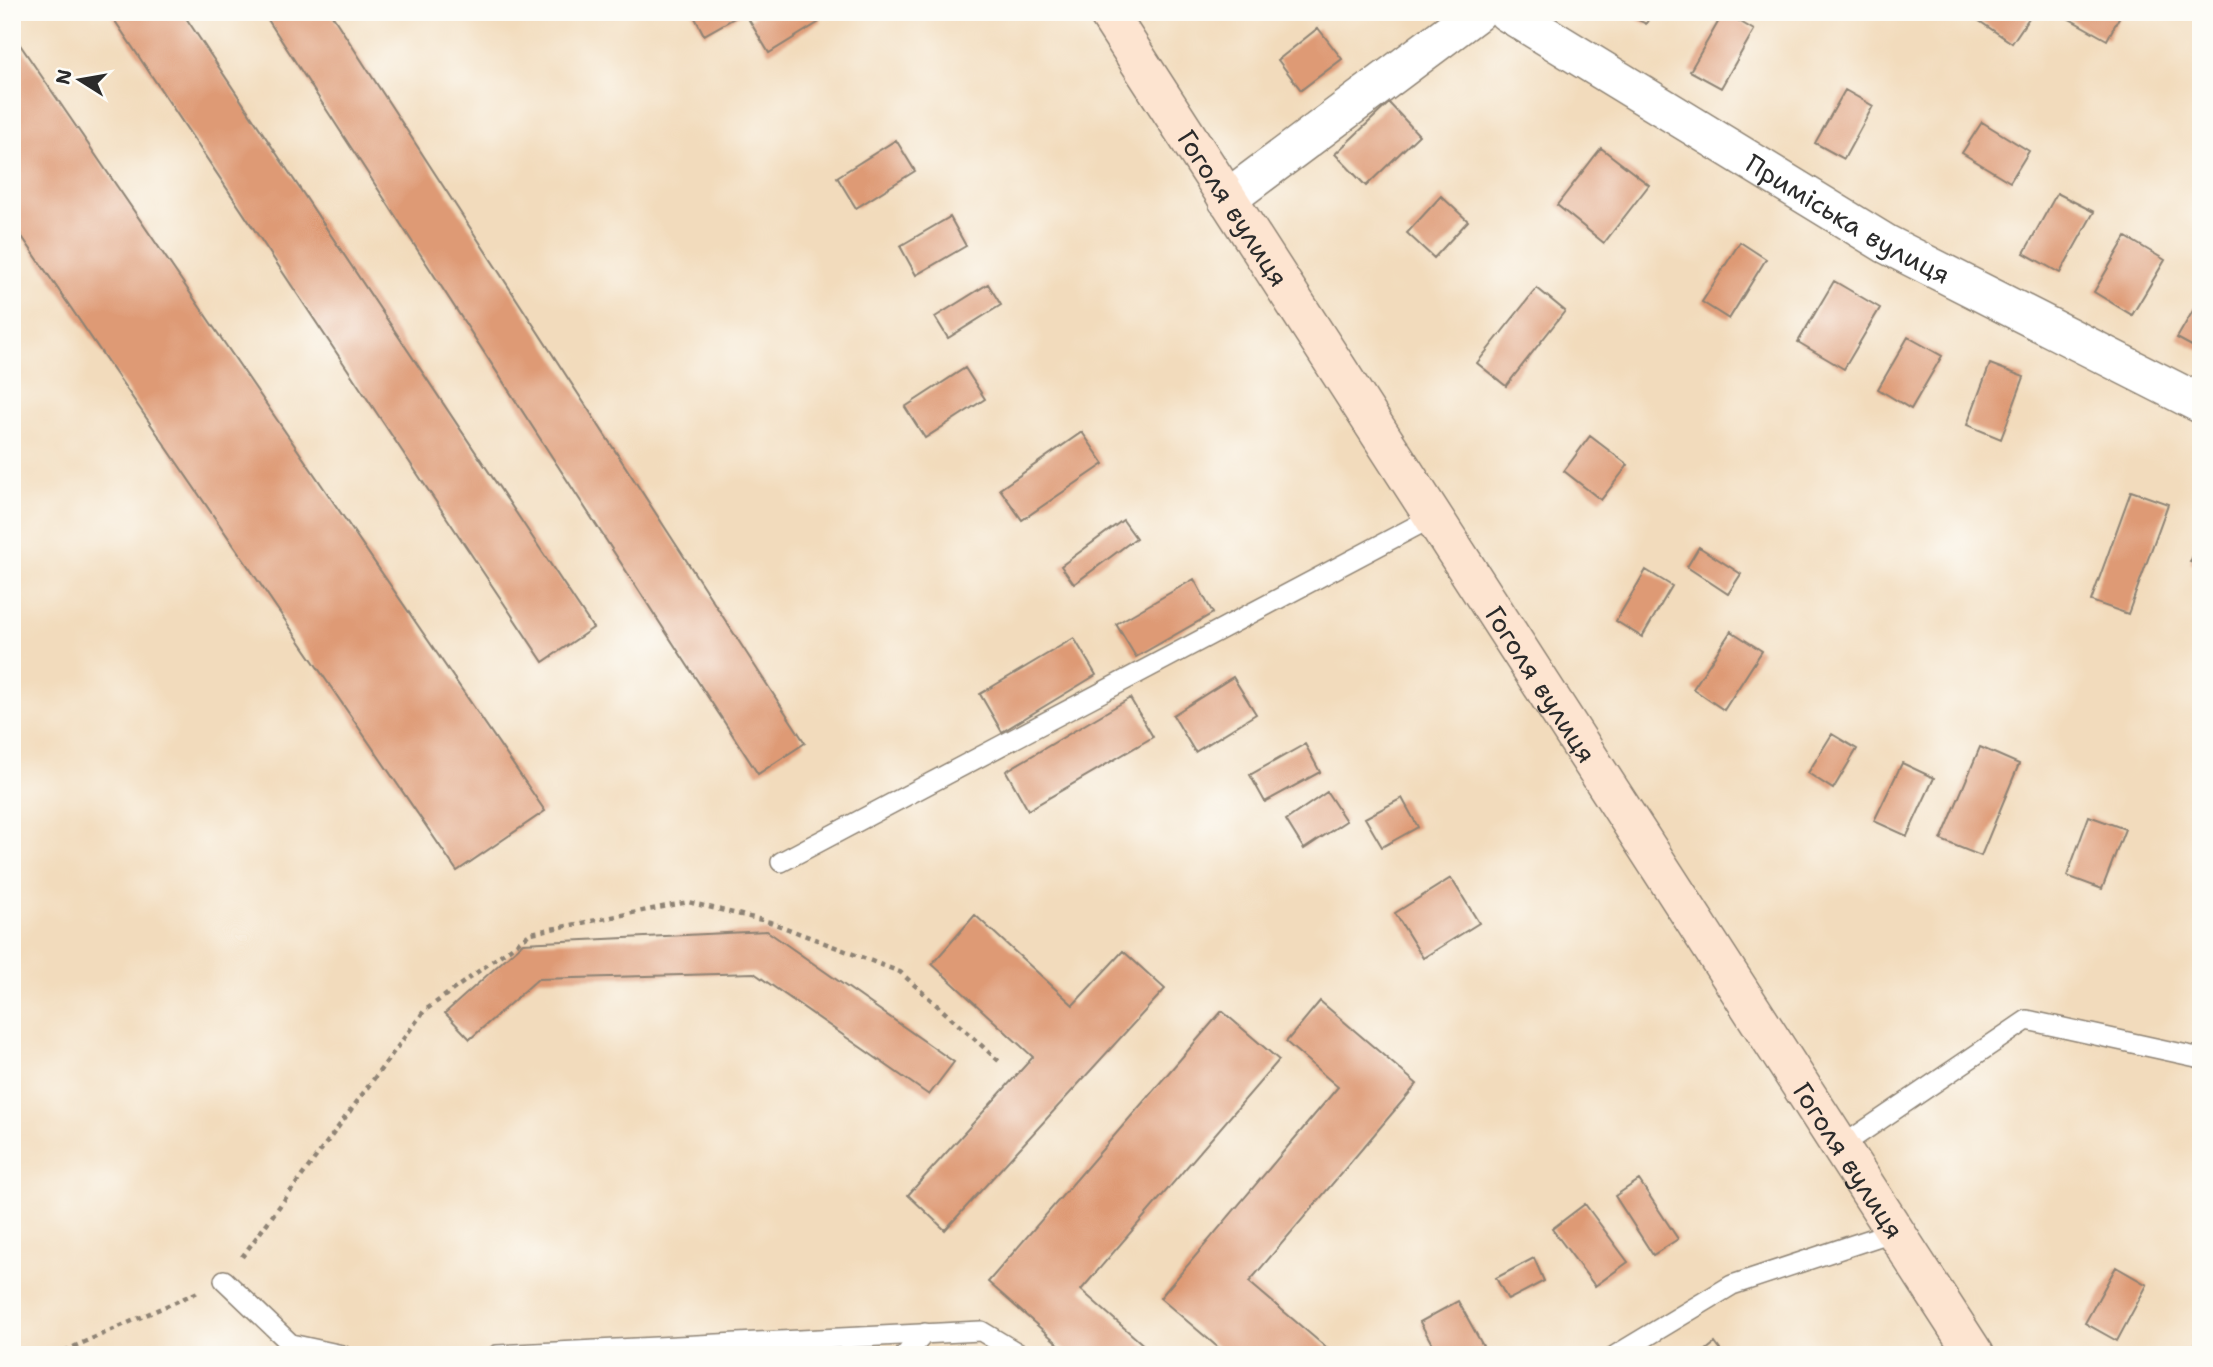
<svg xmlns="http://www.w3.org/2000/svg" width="2213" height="1367" font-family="'Shantell Sans',sans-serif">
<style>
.building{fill:#de9a75}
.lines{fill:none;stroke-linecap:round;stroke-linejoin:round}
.lane-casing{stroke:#8e8374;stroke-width:22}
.street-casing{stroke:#8e8374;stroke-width:41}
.secondary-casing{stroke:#8e8374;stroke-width:41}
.path{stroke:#8e8374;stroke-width:4.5;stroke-dasharray:5 5;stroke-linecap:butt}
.lane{stroke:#fff;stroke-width:19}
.street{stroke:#fff;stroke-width:38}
.secondary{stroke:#fde4d0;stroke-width:38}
.labels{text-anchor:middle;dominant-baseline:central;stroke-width:5;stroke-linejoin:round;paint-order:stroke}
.street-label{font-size:26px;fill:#2b2b2b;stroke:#fdfcf7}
</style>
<rect width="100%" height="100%" fill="#fdfcf7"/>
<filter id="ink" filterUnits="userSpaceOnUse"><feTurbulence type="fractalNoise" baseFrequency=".0143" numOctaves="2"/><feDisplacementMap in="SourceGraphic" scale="14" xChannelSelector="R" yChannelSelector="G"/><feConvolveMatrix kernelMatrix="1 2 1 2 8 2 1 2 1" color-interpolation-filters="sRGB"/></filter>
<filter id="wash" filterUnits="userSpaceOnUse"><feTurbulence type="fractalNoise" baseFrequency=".00686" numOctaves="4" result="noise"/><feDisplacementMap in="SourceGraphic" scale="28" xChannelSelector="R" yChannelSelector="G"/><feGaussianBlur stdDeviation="1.57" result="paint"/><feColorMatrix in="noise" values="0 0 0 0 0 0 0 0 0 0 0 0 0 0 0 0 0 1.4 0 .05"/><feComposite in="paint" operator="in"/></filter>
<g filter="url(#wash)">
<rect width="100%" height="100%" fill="#f2dbbc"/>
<g id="blocks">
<path class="building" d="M109 12H182L593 628 543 662Z
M263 12H330L805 743 758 774Z
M692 12H745L704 35Z
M761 12H815L821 21 769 53 749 20Z
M1623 12H1652L1646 24Z
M1724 12 1754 30 1721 88 1690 71Z
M1966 12H2033L2012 43Z
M2068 12H2122L2107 40 2066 17Z
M1318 28 1342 59 1301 90 1278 60Z
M12 33 545 811 457 871 12 222Z
M1845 90 1873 106 1844 159 1815 143Z
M1389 103 1419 135 1366 186 1335 154Z
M1982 122 2029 151 2010 182 1962 153Z
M896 140 915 171 856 208 837 177Z
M1601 148 1649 185 1604 243 1557 205Z
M2057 193 2094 212 2060 273 2024 253Z
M1441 196 1468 221 1434 258 1407 233Z
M950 217 966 246 916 275 900 246Z
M2126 237 2165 260 2132 315 2094 292Z
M1740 242 1766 259 1729 319 1702 302Z
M1834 281 1880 308 1844 369 1798 342Z
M988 284 1001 305 948 338 935 317Z
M1537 288 1565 311 1506 386 1477 363Z
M2201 297V351L2177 338Z
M1908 337 1942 356 1911 409 1878 389Z
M1990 364 2024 377 2001 439 1967 425Z
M965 368 985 399 925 438 905 407Z
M1082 432 1104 464 1022 520 1000 489Z
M1590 436 1628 465 1601 500 1564 471Z
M2131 491 2168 504 2128 614 2091 601Z
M1123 520 1136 538 1074 584 1061 566Z
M2201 539V566L2190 562Z
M1699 547 1741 574 1728 594 1687 567Z
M1646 570 1672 586 1642 637 1616 621Z
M1194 579 1213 613 1136 657 1116 624Z
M1731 631 1762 651 1724 710 1693 689Z
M1074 638 1096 675 1002 732 980 694Z
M1233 677 1256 714 1195 752 1173 715Z
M1130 698 1153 737 1028 810 1006 771Z
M1832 734 1857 749 1833 789 1808 773Z
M1305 744 1320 772 1265 802 1250 775Z
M1980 747 2019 764 1981 856 1941 840Z
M1902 763 1934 778 1907 836 1874 821Z
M1327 792 1346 821 1304 849 1286 820Z
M1402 798 1418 827 1382 847 1365 818Z
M2089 816 2125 829 2102 889 2067 876Z
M1451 878 1479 923 1423 958 1395 913Z
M975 915 1073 1005 1123 951 1165 989 945 1230 908 1195 1033 1057 932 964Z
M767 931 954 1062 929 1095 754 973 538 979 470 1039 445 1013 523 943Z
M1320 1001 1417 1084 1249 1282 1335 1355H1227L1160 1298 1338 1087 1286 1042Z
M1222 1011 1279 1060 1081 1290 1155 1355H1071L988 1282Z
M1639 1180 1678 1239 1653 1255 1615 1196Z
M1585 1204 1628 1262 1595 1286 1552 1229Z
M1534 1258 1544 1281 1508 1300 1496 1278Z
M2116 1267 2147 1285 2117 1341 2085 1323Z
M1458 1301 1488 1355H1438L1420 1322Z
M2201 1335V1355H2187Z
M1715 1343 1724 1355H1700Z"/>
</g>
</g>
<g filter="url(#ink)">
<use href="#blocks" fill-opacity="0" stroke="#8e8374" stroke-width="2"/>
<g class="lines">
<g class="lane-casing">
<path id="lane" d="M781 862 1433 517
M1840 1147 2027 1020 2201 1058
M224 1280 291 1344 342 1355
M497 1355 981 1331 1021 1355
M905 1355 925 1333
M1616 1355 1732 1285 1895 1231"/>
</g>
<g class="street-casing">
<g id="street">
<path id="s1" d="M1507 12 1886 244 2201 404"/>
<path d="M1227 199 1477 12"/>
</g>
</g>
<g class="secondary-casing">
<g id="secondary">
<path id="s2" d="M1107 12 1975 1355"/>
</g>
</g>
<path class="path" d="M242 1257 424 1011 531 933 688 902 770 922 900 972 1001 1063
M55 1355 198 1292"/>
<use href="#lane" class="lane"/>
<use href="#street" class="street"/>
<use href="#secondary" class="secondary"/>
</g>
</g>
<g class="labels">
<g class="street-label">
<text stroke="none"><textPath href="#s2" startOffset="233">Гоголя вулиця</textPath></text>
<text stroke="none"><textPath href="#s1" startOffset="399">Приміська вулиця</textPath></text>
<text stroke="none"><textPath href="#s2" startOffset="800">Гоголя вулиця</textPath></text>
<text stroke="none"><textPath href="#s2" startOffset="1367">Гоголя вулиця</textPath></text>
</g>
</g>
<rect width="2213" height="1367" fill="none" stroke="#fdfcf7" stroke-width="42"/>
<g transform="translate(80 80) rotate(281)" stroke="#fdfcf7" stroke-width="5" paint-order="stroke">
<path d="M0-5L12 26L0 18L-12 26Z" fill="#2b2b2b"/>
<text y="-10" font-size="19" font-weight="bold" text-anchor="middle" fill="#2b2b2b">N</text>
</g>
</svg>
